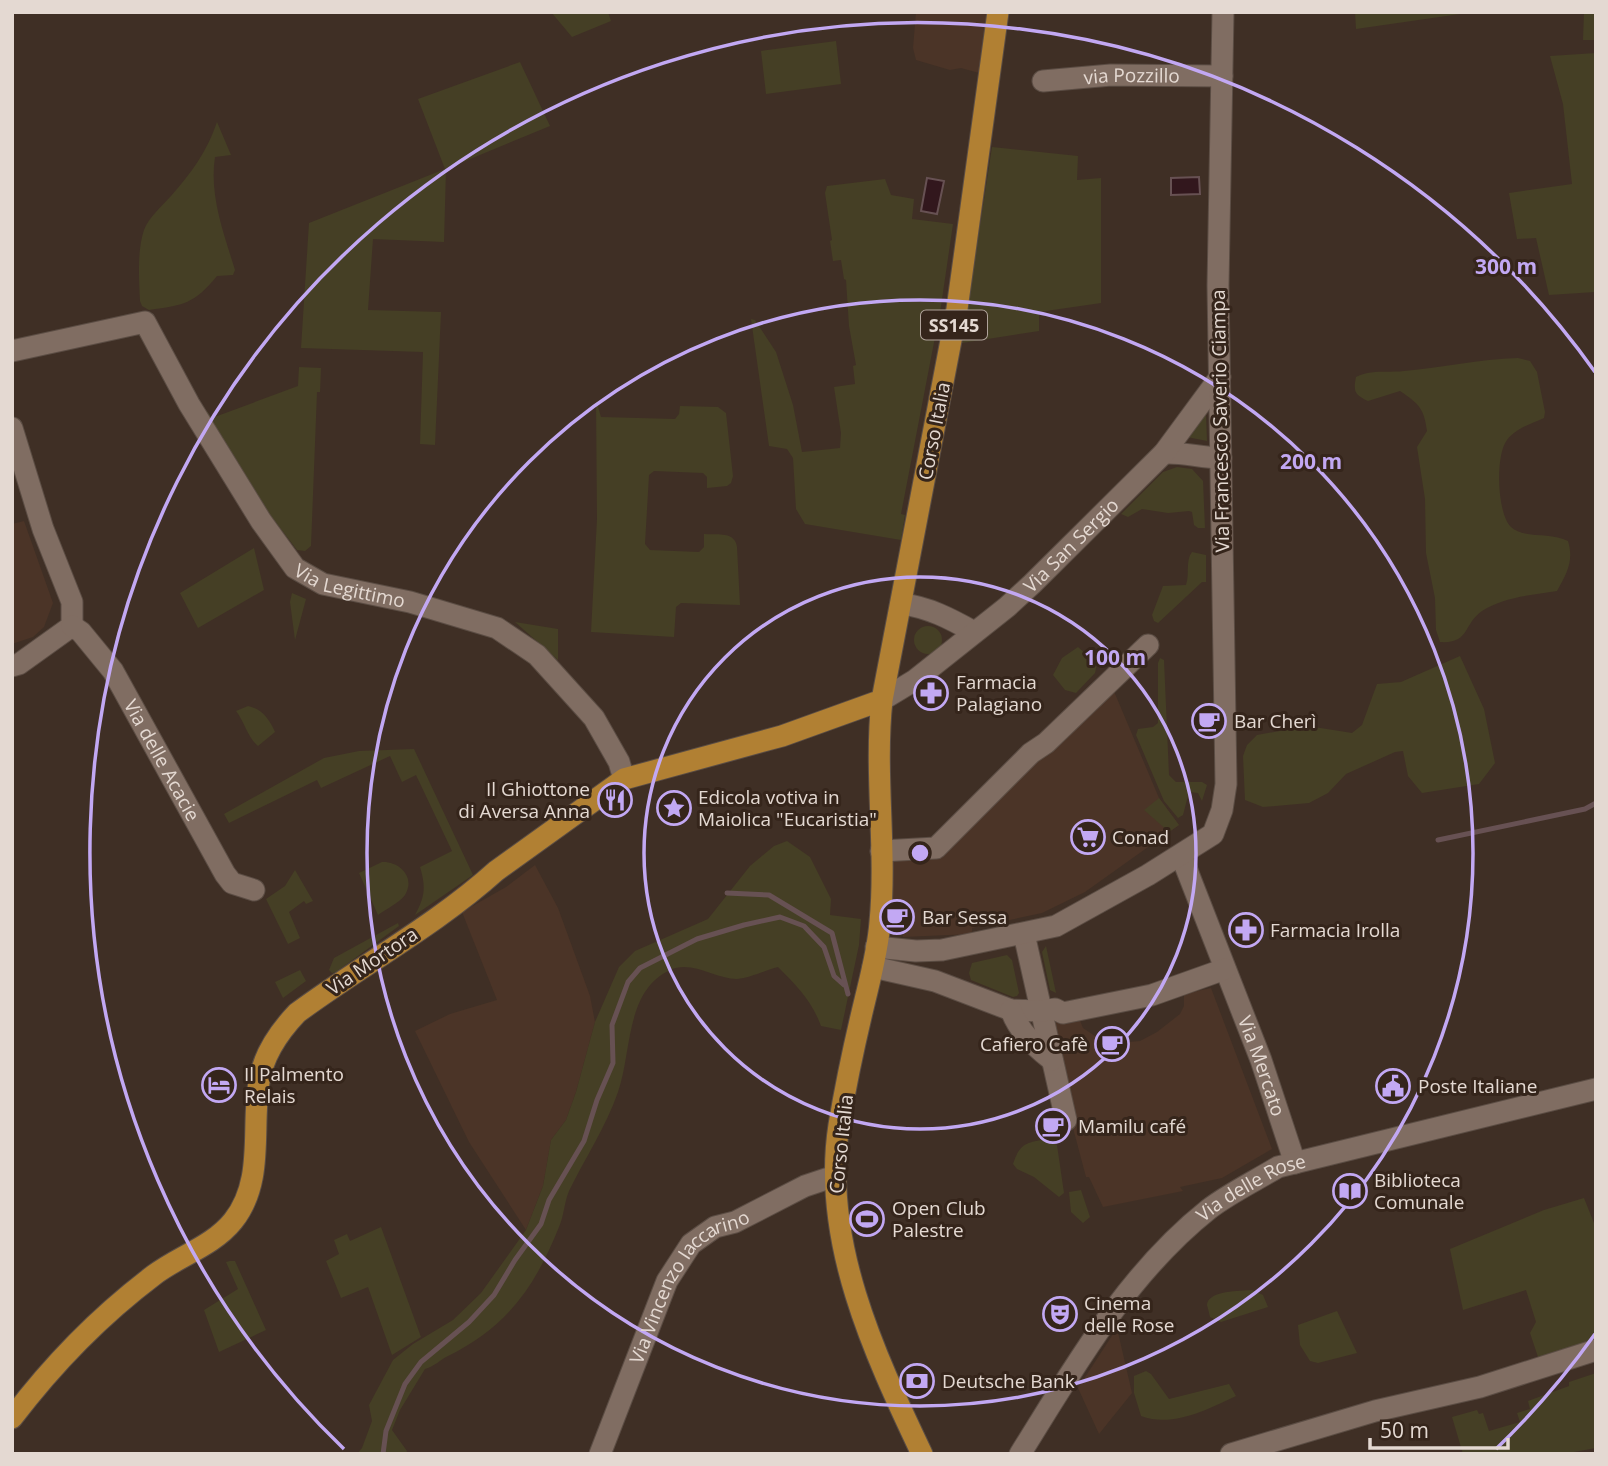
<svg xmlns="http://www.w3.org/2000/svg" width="1608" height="1466" font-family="'Open Sans',sans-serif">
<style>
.built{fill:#4b3427}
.green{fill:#453f25}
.water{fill:#32171d;stroke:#675153;stroke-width:2}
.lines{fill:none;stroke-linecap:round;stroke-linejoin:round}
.stream{stroke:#675153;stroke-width:5}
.minor-casing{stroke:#5b4d44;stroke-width:23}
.major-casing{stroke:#5b4d44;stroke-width:23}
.minor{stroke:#806d62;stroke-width:21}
.major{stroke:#b18033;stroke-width:21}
.ring{fill:none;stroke:#c2a8f3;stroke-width:3.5}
.labels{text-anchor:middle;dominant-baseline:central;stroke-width:6;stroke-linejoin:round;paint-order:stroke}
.shield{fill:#35251b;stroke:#b0a39b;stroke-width:2}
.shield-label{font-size:18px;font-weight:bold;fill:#e4d9d2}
.street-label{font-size:19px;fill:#e4d9d2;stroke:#35251b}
.poi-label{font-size:19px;fill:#e4d9d2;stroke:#35251b;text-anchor:start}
.centre{fill:#c2a8f3;stroke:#35251b;stroke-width:3.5}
.ring-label{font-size:21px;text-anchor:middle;font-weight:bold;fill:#c2a8f3;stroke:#35251b;stroke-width:6;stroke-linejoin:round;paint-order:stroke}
</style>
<rect width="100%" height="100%" fill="#3f2f25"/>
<path class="built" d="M916 12H987L979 73 961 68 950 70 916 60 913 48Z
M24 521 53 603 44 627 33 637 12 644V524Z
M1113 689 1159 798 1179 825 1085 892 1042 913 972 928V934L903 937V922H891L890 854 939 853Z
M535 865 558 908 590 996 595 1022 576 1092 566 1120 551 1140 543 1186 526 1230 469 1142 415 1031 450 1014 497 1000 462 912 506 887Z
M1211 988 1272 1149 1222 1178 1180 1187 1183 1191 1103 1207 1089 1177H1086L1073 1128 1076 1127 1060 1056 1055 1022 1079 1018 1083 1028 1098 1038 1117 1043 1140 1041 1157 1032 1180 1014 1184 1006V994Z
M1117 1328 1132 1393 1099 1434 1078 1388Z"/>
<path class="green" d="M551 12H608L611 21 572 37Z
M1355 12H1474L1356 29Z
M1584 12H1596V40H1583Z
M836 41 841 84 766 94 761 51Z
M1596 53V303L1595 292 1549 295 1536 238 1517 239 1509 193 1572 184 1563 104 1550 56Z
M520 62 550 126 446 169 444 242 373 239 368 310 441 312 435 445 420 444 423 352 301 348 309 223 445 169 418 99Z
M217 122 231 155 215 157C209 195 224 234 235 270L233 275 217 276C194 304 184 305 149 310L142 306 140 301C139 279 137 251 144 230 149 217 162 206 171 196 191 173 207 152 217 122Z
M992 147 1078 156 1077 180 1101 178V303L1039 312V331L962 343Z
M885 179 891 195 914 199 912 219 953 224 941 306 901 514 905 515 901 540 805 524 796 509 793 458 787 449 769 446 751 319 755 320 776 352 793 405 802 452 840 448 841 433 834 387 855 384 853 366 856 365 849 326 846 280 844 279 841 260 833 261 830 241 832 240 825 193 827 186Z
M1518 358 1530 361 1537 372 1545 412 1544 418C1531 424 1516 428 1507 440 1495 455 1497 514 1511 527 1524 539 1551 532 1568 541 1574 561 1567 573 1557 591 1531 595 1504 597 1482 611 1463 624 1470 644 1440 642L1436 630 1435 598 1426 553 1425 499 1417 447 1427 431C1424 408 1419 404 1400 391L1368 401C1355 395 1353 392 1356 377 1371 369 1387 373 1404 371 1442 368 1479 359 1518 358Z
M299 367 321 368 320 392H317L311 546 305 551 297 550 271 516 268 517 205 412 207 411 212 418 298 386Z
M596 400 601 417 675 419 679 414 680 406 718 407 726 413 733 476 731 483 727 486 707 488V477L703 473 654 471 649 475 645 544 650 550 699 552 704 547V534C717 535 735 531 737 547L740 605 681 603 676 607 674 637 591 632 597 519Z
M1206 414 1207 441 1187 437 1203 415Z
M1177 467 1192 469 1203 481 1205 528H1198L1194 525 1192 512 1189 511 1168 513 1142 509 1128 517 1121 514 1163 472Z
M254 548 264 590 198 628 180 593Z
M1192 552 1206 555V582H1202L1158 623 1154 621 1152 615 1163 586 1186 585C1190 574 1185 561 1192 552Z
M292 593 306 599 295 640 290 602Z
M515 622 558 629V660Z
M914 640a14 14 0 1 1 28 0a14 14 0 1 1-28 0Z
M1078 647 1097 664 1095 673 1076 693 1065 690 1053 675 1062 658Z
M1460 656 1484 709 1495 763 1479 784 1422 793 1408 776 1403 751 1395 752 1346 774 1328 793 1309 803 1263 807 1245 800 1243 756 1247 745 1257 735 1308 726 1352 733 1362 725 1377 684 1401 682Z
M1160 658 1164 660 1169 775 1176 782H1202L1207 785 1202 801 1198 793 1189 792 1183 815 1178 818 1164 801 1136 735 1138 729 1153 727 1158 723V663Z
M248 706C262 709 269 719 275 732L258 746C248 738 244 721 236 711Z
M414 749 473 875 415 915C425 897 426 887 420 867L452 851 416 775 402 782 390 756 321 788 317 780 229 823 224 814 324 758 359 751Z
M1159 798 1179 825 1169 832 1144 810Z
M787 841 810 857 831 899 830 915 861 919 859 945 841 1030 821 1026C812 1001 796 985 778 967 766 970 750 978 737 979 715 979 692 960 670 970 625 991 632 1052 618 1092 606 1127 585 1158 569 1191 564 1203 564 1216 559 1227 535 1287 507 1327 448 1356 440 1360 435 1366 425 1369L400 1410 392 1430 407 1451 406 1454H357L362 1448 372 1421 369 1405 393 1360 413 1344 453 1320 481 1293 526 1230 543 1186 551 1140 566 1120 576 1092 595 1022 619 967 635 951 708 919 750 866 774 846Z
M382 862C399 861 416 877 405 895 399 903 386 909 378 915L359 873Z
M295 870 313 901 306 904 304 901 289 912 300 938 288 944 266 899 285 886Z
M398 923 399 926 336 972 332 973 329 970 334 958Z
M1046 946 1056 993 1050 990 1042 952Z
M1007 955 1012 960 1019 993 1017 996 1013 997 971 980 969 973 972 963Z
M300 970 306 981 283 998 275 982Z
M1046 1139 1057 1145 1064 1193 1059 1197 1034 1177 1017 1169 1013 1164C1020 1143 1026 1143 1046 1139Z
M1081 1190 1090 1217 1083 1223 1071 1212 1069 1192Z
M1584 1198 1596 1228V1345L1541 1366 1530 1333 1536 1322 1526 1290 1463 1310 1450 1249 1544 1210Z
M381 1227 421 1337 392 1355 368 1287 341 1298 326 1261 339 1254 334 1240 347 1234 350 1241Z
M230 1261H235L266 1330 219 1352 204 1310 238 1289 226 1262Z
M1252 1290 1263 1295 1268 1307 1221 1322 1210 1317C1210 1316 1207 1305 1207 1305 1208 1290 1241 1291 1252 1290Z
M1337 1311 1357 1353 1318 1363 1310 1361 1300 1345 1298 1325Z
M1146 1371 1151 1374 1169 1399 1229 1384 1236 1396C1208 1409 1173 1428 1141 1416L1134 1393V1376Z
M1596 1373V1448L1563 1454H1463L1452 1417 1477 1410 1479 1414 1483 1413 1489 1431 1520 1422 1517 1413 1530 1409 1528 1401 1569 1386V1382Z"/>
<path class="water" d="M1199 177 1200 194 1171 195V178Z
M927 178 944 181 937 214 921 211Z"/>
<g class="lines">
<path class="stream" d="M1438 840 1585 809 1596 803
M727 893 769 895 832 933 848 994
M383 1454 386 1431 405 1384 421 1362 469 1322 494 1295 515 1260 541 1224 549 1200 584 1141 597 1100 613 1063 612 1025 628 982 640 968 697 939 744 925 780 917 804 926 824 947 834 976 844 985"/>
<g class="minor-casing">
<g id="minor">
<path id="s1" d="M1043 81 1111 75 1222 76"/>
<path id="s2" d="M12 351 145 322 189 404 261 521 295 568 323 584 410 602 497 628 537 655 594 718 619 762 624 779"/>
<path d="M12 428 43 529 72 602V626L19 664 12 666"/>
<path d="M1164 453C1184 452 1201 458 1221 458"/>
<path d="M902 604C928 607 951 619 974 632"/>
<path id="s3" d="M72 626 81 632 113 671 225 874 232 883 254 890"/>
<path id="s4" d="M882 700 915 680 1007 607 1032 584 1164 453 1220 377"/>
<path d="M881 851 936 848 1031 753 1046 743 1148 645"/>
<path id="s5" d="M1181 855 1261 1060 1295 1163"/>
<path d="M1024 934 1066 1120"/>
<path d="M876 947 916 951 942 950 1056 926 1148 875 1213 834 1222 810 1226 784 1218 286 1223 12"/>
<path d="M873 967 935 981 1011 1010 1042 1011 1055 1009 1063 1013 1152 995 1225 969"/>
<path d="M1011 1010C1018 1030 1035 1047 1052 1060"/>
<path id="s6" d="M600 1454 667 1281 691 1244 715 1227 735 1222 805 1186 835 1176"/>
<path id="s7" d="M1020 1454C1075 1366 1127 1274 1209 1209 1230 1193 1255 1181 1278 1167L1596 1089"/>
<path d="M1231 1454 1375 1411 1480 1387 1596 1350"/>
</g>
</g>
<g class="major-casing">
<path id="major" d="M12 1418C53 1364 101 1315 154 1275 179 1256 213 1246 233 1221 265 1181 251 1128 259 1082 263 1055 278 1033 297 1013 362 965 436 925 496 871L624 779 782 736 882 700
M922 1454C874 1353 821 1240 839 1125 846 1083 855 1041 865 1000 871 975 878 949 880 922 887 849 874 774 882 700L957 309 998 12"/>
</g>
<use href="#minor" class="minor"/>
<use href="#major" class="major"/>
</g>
<g class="ring">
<circle cx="920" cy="853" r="276"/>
<circle cx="920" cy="853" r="553"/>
<path d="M1595 1334A829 829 0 0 1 1496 1449M344 1449A829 829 0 1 1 1595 372"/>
</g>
<defs>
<g id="pharmacy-ring" transform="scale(1.75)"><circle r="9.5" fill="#35251b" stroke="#c2a8f3" stroke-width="1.5"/><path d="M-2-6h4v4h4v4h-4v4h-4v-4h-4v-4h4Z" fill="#c2a8f3"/></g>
<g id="cafe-ring" transform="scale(1.75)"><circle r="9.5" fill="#35251b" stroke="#c2a8f3" stroke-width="1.5"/><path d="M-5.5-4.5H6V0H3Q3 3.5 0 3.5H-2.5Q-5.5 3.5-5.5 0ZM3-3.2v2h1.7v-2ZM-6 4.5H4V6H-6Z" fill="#c2a8f3"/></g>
<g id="restaurant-ring" transform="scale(1.75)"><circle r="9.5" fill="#35251b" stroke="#c2a8f3" stroke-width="1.5"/><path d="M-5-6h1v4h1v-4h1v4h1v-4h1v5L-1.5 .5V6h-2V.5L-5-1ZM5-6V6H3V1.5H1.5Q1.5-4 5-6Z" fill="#c2a8f3"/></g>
<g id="sight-ring" transform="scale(1.75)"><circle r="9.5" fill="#35251b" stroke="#c2a8f3" stroke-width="1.5"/><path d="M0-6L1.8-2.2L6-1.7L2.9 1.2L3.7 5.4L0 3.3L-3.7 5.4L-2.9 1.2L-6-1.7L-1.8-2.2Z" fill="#c2a8f3"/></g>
<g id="supermarket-ring" transform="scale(1.75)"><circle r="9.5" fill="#35251b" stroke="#c2a8f3" stroke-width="1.5"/><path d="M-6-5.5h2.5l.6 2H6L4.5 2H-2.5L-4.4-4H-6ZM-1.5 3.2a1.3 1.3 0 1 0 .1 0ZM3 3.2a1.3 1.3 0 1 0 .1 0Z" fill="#c2a8f3"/></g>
<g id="hotel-ring" transform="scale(1.75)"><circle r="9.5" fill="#35251b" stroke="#c2a8f3" stroke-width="1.5"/><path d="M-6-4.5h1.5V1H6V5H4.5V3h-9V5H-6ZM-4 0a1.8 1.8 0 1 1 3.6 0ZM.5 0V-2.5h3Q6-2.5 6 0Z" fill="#c2a8f3"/></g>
<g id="civic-ring" transform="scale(1.75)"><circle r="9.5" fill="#35251b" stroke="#c2a8f3" stroke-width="1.5"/><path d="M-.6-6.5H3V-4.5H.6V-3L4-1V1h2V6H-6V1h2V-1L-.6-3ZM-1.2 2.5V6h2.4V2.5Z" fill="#c2a8f3"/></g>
<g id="library-ring" transform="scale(1.75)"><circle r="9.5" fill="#35251b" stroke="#c2a8f3" stroke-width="1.5"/><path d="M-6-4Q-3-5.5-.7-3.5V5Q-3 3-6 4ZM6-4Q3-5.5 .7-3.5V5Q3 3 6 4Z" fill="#c2a8f3"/></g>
<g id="stadium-ring" transform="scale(1.75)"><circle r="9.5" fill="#35251b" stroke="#c2a8f3" stroke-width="1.5"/><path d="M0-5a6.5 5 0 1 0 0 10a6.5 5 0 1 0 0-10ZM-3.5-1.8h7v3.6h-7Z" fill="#c2a8f3"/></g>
<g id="theatre-ring" transform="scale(1.75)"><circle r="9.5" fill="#35251b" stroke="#c2a8f3" stroke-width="1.5"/><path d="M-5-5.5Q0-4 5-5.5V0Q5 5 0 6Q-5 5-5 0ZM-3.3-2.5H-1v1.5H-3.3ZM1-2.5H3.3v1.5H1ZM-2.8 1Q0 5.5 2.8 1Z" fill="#c2a8f3"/></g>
<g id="bank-ring" transform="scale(1.75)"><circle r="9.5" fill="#35251b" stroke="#c2a8f3" stroke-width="1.5"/><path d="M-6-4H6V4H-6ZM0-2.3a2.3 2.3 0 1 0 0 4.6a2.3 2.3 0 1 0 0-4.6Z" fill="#c2a8f3"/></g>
</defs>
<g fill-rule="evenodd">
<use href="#pharmacy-ring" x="931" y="693"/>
<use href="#cafe-ring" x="1209" y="721"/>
<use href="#restaurant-ring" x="615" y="800"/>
<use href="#sight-ring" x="674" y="808"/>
<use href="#supermarket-ring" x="1088" y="837"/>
<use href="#cafe-ring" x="897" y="917"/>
<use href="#pharmacy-ring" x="1246" y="930"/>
<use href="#cafe-ring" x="1112" y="1044"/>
<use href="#hotel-ring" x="219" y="1085"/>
<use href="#civic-ring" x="1393" y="1086"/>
<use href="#cafe-ring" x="1053" y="1126"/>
<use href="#library-ring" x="1350" y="1191"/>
<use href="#stadium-ring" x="867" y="1219"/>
<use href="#theatre-ring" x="1060" y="1314"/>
<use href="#bank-ring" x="917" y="1381"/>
</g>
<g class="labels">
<rect class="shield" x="921" y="310.5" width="66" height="29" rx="5"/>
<g class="shield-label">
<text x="954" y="325">SS145</text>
</g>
<g class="street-label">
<text stroke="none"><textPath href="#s1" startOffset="89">via Pozzillo</textPath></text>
<text transform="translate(1220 421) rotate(-91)">Via Francesco Saverio Ciampa</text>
<text transform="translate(934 431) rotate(-79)">Corso Italia</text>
<text stroke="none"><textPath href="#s4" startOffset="245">Via San Sergio</textPath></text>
<text stroke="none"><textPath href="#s2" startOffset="483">Via Legittimo</textPath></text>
<text stroke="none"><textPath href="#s3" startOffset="163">Via delle Acacie</textPath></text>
<text transform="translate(372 961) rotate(-34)">Via Mortora</text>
<text stroke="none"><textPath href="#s5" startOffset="226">Via Mercato</textPath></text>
<text transform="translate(841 1144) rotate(-84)">Corso Italia</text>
<text stroke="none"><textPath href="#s7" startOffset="359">Via delle Rose</textPath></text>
<text stroke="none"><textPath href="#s6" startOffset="196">Via Vincenzo Iaccarino</textPath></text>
</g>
<g class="poi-label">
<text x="956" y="682">Farmacia<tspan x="956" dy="22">Palagiano</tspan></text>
<text x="1234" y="721">Bar Cherì</text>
<text x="590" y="789" text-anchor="end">Il Ghiottone<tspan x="590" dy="22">di Aversa Anna</tspan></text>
<text x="698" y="797">Edicola votiva in<tspan x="698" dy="22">Maiolica "Eucaristia"</tspan></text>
<text x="1112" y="837">Conad</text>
<text x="922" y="917">Bar Sessa</text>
<text x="1270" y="930">Farmacia Irolla</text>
<text x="1088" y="1044" text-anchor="end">Cafiero Cafè</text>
<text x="244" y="1074">Il Palmento<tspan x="244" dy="22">Relais</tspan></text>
<text x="1418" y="1086">Poste Italiane</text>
<text x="1078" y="1126">Mamilu café</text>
<text x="1374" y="1180">Biblioteca<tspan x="1374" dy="22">Comunale</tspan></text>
<text x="892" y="1208">Open Club<tspan x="892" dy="22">Palestre</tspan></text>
<text x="1084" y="1303">Cinema<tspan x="1084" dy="22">delle Rose</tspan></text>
<text x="942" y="1381">Deutsche Bank</text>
</g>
</g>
<circle cx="920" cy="853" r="10" class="centre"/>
<g class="ring-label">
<text x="1506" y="274">300 m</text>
<text x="1311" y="469">200 m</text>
<text x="1115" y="665">100 m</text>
</g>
<rect width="1608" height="1466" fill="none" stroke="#e4d9d2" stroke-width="28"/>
<path d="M1370 1438v10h138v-10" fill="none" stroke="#e4d9d2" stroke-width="3.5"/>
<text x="1380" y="1438" font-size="21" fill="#e4d9d2" stroke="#35251b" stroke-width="5" paint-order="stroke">50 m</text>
</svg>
